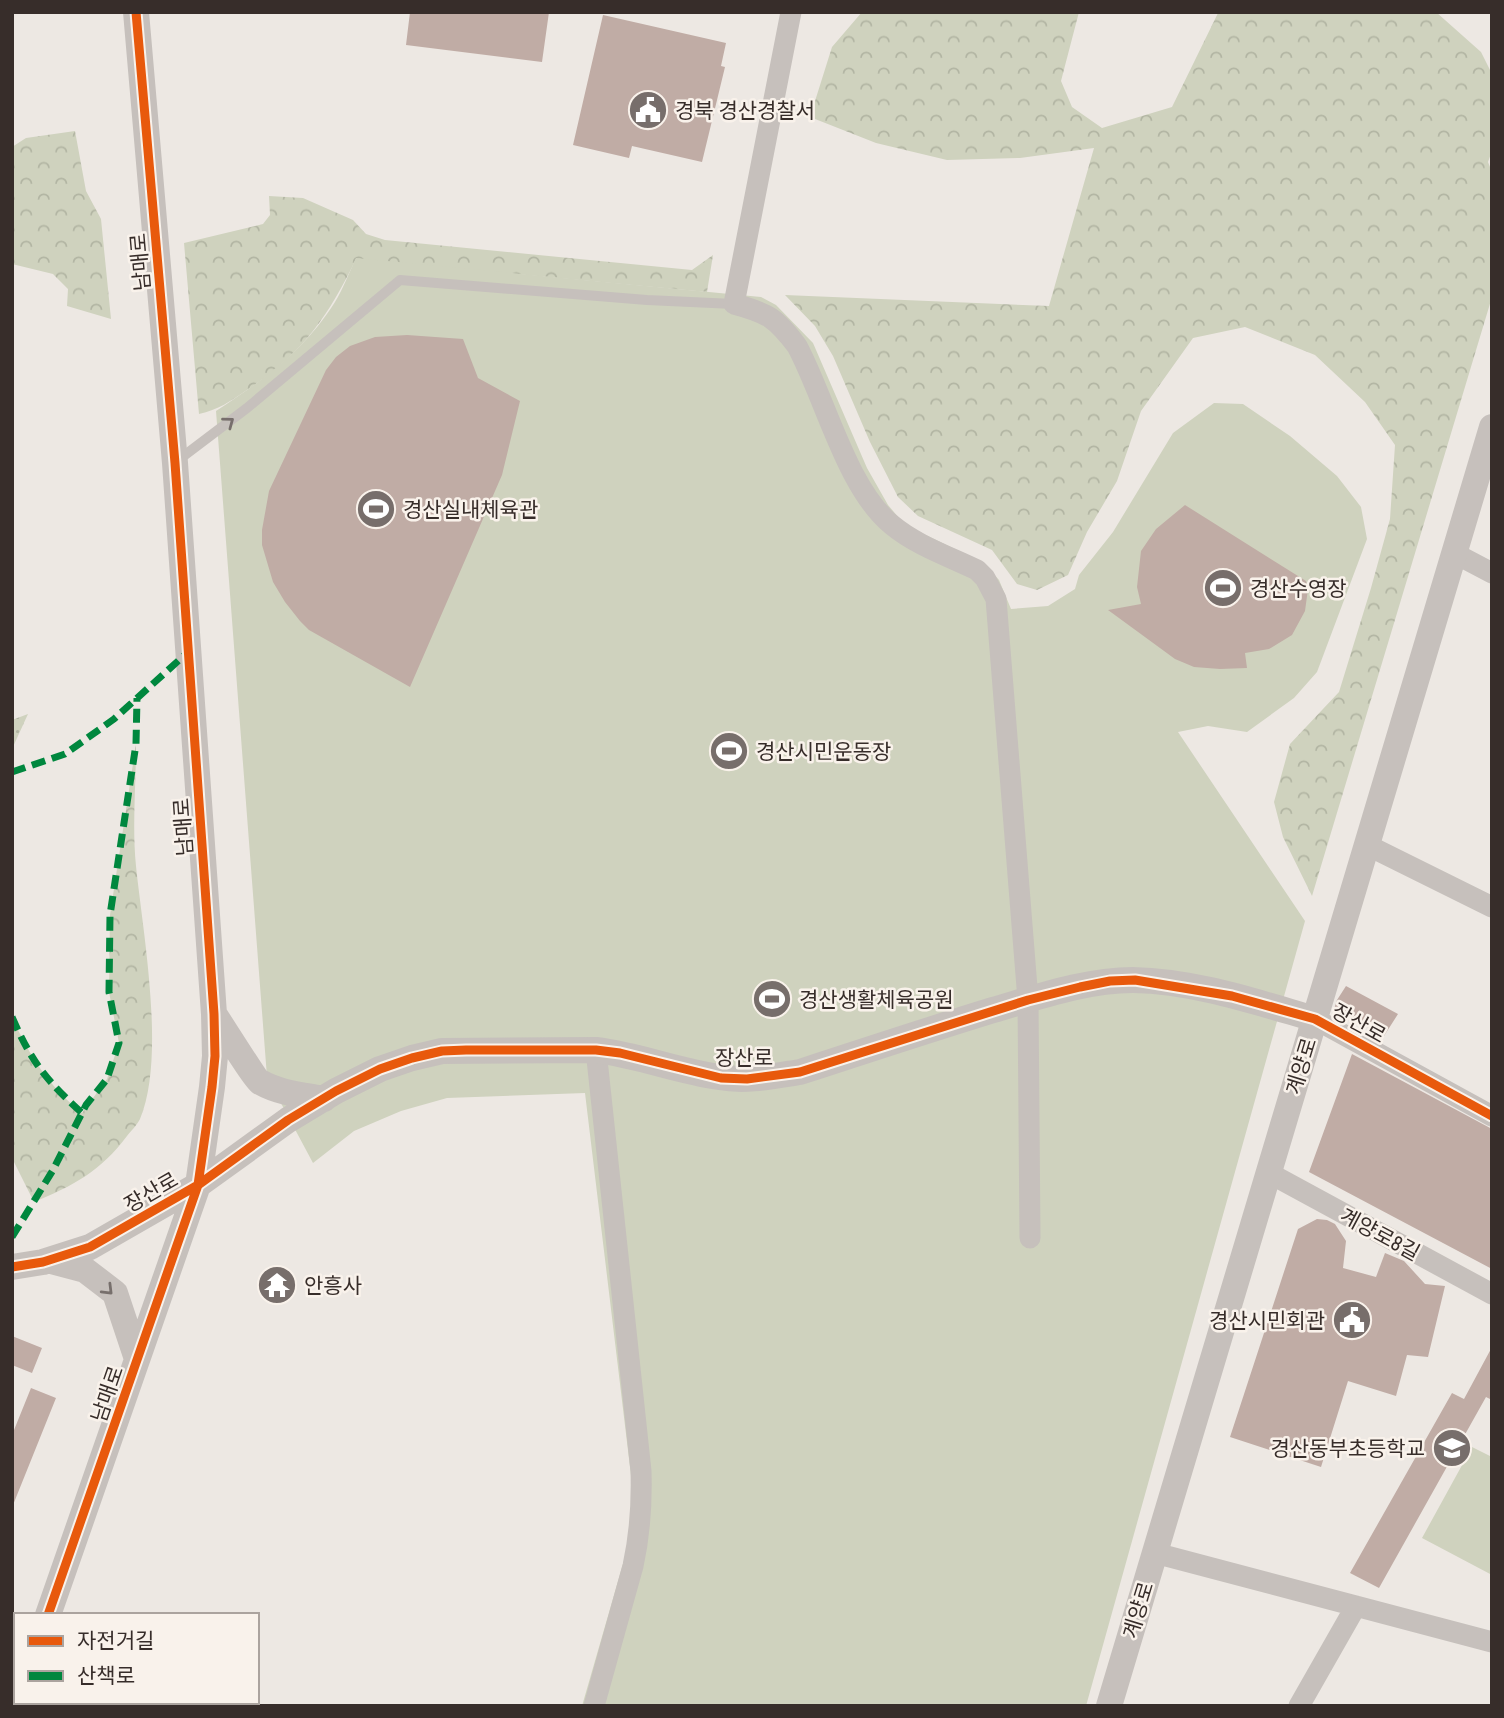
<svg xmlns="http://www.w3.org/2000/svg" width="1504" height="1718" font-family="'Archivo Narrow','Noto Sans KR',sans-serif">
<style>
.forest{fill:url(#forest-crowns)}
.park{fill:url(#park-dots)}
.pitch{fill:#cfd2be}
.building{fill:#c0aca5}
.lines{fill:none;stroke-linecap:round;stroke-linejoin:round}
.service{stroke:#c6c0bc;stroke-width:10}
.minor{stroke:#c6c0bc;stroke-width:21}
.tertiary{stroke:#c6c0bc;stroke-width:26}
.quiet{stroke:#00873e;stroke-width:7;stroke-dasharray:14 7;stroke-linecap:butt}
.cycleway-casing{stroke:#f9f2eb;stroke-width:13}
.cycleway{stroke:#e8590c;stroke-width:9}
.oneway{stroke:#776f6c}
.labels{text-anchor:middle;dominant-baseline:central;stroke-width:5;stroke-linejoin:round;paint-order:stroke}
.poi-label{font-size:21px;fill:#372d2a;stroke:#f9f2eb;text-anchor:start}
.street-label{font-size:21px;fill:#372d2a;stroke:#f9f2eb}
</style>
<defs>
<pattern id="forest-crowns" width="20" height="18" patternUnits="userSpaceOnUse" patternTransform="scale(1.75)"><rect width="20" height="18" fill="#cfd2be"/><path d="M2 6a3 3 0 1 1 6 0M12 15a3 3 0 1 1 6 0" fill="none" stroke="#b2b5a3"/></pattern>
<pattern id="park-dots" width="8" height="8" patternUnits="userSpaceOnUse" patternTransform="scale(1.75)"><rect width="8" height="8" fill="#cfd2be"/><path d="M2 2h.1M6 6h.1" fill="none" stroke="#b2b5a3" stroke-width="1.8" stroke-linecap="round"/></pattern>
</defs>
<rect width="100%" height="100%" fill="#ede8e3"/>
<path class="forest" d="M862 12H1079L1061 81 1072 107 1102 128 1172 107 1218 13 1436 12 1481 52 1492 74V151L1488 162 1492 172V297L1312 896 1283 837 1274 802 1290 744 1339 692 1371 588 1390 519 1395 445 1365 402 1315 355 1245 327 1193 338 1141 411 1117 481 1087 532 1068 575 1037 590 1017 584 992 550 918 516 898 497 870 442 833 356 815 326 785 295 1049 306 1094 148 1020 158 947 160 876 143 810 117 832 47Z
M75 131 86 191 101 219 111 319 67 306 68 289 53 274 12 264V147L26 138Z
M269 196 303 198 353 220 366 234 385 240 692 270 713 255 707 292 356 259C328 317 302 354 247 390 231 401 218 410 199 414L184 243 263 224 270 215Z
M136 744C136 785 132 827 136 866 143 934 166 1057 140 1119 137 1125 131 1131 127 1136 101 1171 73 1186 34 1202L12 1158V1017C30 1057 48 1085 82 1113L107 1079 119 1043 109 992 110 915Z"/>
<path class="park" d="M28 714 12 749V720Z"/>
<path class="pitch" d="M356 258 761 297 776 305 813 343 867 468 888 505 905 525 984 563 999 580 1011 609 1048 606 1075 589 1079 575 1113 532 1173 433 1214 403 1243 404 1290 436 1337 476 1361 507 1367 539 1317 672 1294 698 1247 732 1208 726 1178 732 1305 921 1086 1706H582L627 1550 633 1492 585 1093 447 1098 401 1111 354 1131 313 1163 267 1077 216 411C263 380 304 351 335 302 343 289 349 273 356 258Z
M1472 1447 1492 1457V1575L1422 1538Z"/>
<path class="building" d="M410 12H549L542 62 406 45Z
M603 15 726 43 721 66 725 67 702 162 632 146 629 158 573 145Z
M407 335 463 339 478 378 520 401 502 475 410 687 309 630 300 621 285 602 273 582 262 545V530L269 491 326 370 336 357 350 346 375 337Z
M1185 505 1306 581 1308 589 1305 611 1292 635 1269 649 1245 653 1247 668 1220 669 1194 667 1175 659 1108 610 1141 604 1137 587 1141 551 1156 529Z
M1346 986 1398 1014 1384 1036 1334 1009 1337 1000Z
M1352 1054 1492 1129V1269L1309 1172Z
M1317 1219 1327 1220 1335 1224 1346 1241 1343 1268 1376 1277 1385 1253 1404 1261 1425 1284 1445 1286 1428 1357 1407 1355 1396 1396 1348 1381 1321 1467 1230 1437 1298 1229Z
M12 1336 42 1348 32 1373 12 1365Z
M1492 1347V1400L1486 1397 1379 1588 1350 1573 1452 1393 1464 1399Z
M31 1388 56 1398 13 1505 12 1435Z"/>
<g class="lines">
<path class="service" d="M177 461 247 408 400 280 647 300 734 304"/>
<path class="minor" d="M791 12 734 304C768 313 776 318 797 346 825 398 847 489 892 525 916 545 948 556 977 570L985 578 996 599 1028 1000 1030 1238
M1454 553 1492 573
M1367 845 1492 907
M1315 1019 1492 1116
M1269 1173 1492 1294
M1155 1553 1492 1642
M594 1706 633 1566C640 1534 642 1504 641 1471L596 1050
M1299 1706 1356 1606"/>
<path class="tertiary" d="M214 1014C221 1024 255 1079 260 1082 279 1093 302 1095 324 1099
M51 1261 85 1270 115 1293 137 1359
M12 1267 43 1262 90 1247 198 1185 288 1120 336 1091 380 1069 412 1058 442 1051 596 1050C638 1055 677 1071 719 1077 746 1082 774 1076 800 1072 864 1051 928 1030 993 1010 1038 997 1086 980 1133 980 1194 981 1256 1002 1315 1019
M48 1615 198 1185 212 1087 215 1056 214 1014 175 463 136 12
M16 1706 18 1702
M1109 1706 1492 427"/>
<path class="quiet" d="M12 772 65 754 114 719 188 652
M12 1017C32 1063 46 1080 82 1113
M12 1237 53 1170 86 1105 107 1079 119 1043 109 992 110 915 136 744 137 698"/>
<g class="cycleway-casing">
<path id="cycleway" d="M12 1267 43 1262 90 1247 198 1185 288 1120 336 1091 380 1069 412 1058 442 1051 466 1050H596L620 1053 721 1078 747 1079 800 1072 1028 1000 1080 987 1110 981 1135 980 1232 996 1315 1019 1492 1116
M48 1615 198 1185 212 1087 215 1056 214 1014 175 463 136 12"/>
</g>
<use href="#cycleway" class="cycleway"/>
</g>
<defs><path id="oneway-chevron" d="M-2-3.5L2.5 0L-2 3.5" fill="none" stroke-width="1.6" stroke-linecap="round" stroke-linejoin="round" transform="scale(1.75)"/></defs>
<g class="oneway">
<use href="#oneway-chevron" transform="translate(229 422) rotate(-37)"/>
<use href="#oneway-chevron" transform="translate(108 1290) rotate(45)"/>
</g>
<defs>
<g id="civic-disc" transform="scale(2.0125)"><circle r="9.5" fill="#776e6b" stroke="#f9f2eb"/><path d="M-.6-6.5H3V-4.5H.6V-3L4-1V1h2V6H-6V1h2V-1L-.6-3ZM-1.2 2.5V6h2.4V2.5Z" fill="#fff"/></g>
<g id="stadium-disc" transform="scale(2.0125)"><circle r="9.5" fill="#776e6b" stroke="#f9f2eb"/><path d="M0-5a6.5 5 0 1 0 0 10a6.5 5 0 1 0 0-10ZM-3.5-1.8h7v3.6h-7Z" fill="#fff"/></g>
<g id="temple-disc" transform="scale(2.0125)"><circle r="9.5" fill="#776e6b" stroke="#f9f2eb"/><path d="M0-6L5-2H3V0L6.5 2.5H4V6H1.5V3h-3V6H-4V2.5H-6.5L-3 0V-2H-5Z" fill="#fff"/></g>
<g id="school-disc" transform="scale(2.0125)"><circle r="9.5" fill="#776e6b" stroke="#f9f2eb"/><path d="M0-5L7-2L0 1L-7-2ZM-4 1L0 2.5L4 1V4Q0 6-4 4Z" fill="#fff"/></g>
</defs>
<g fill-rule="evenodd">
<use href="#civic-disc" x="648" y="110"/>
<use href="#stadium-disc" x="376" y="509"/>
<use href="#stadium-disc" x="1223" y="588"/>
<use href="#stadium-disc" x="729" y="751"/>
<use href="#stadium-disc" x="772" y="999"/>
<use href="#temple-disc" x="277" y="1285"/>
<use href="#civic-disc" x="1352" y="1320"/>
<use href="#school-disc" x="1452" y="1448"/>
</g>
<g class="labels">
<g class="poi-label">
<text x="675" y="110">경북 경산경찰서</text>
<text x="403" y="509">경산실내체육관</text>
<text x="1250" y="588">경산수영장</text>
<text x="756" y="751">경산시민운동장</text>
<text x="799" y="999">경산생활체육공원</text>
<text x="304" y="1285">안흥사</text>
<text x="1325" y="1320" text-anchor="end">경산시민회관</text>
<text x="1425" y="1448" text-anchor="end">경산동부초등학교</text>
</g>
<g class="street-label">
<text transform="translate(140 262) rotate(-95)">남매로</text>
<text transform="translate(183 827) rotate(-94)">남매로</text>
<text transform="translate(1359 1023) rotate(29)">장산로</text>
<text x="744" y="1057">장산로</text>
<text transform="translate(1301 1066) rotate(-73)">계양로</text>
<text transform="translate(151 1192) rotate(-30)">장산로</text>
<text transform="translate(1380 1234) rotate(28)">계양로8길</text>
<text transform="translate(107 1394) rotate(-71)">남매로</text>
<text transform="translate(1138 1610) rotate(-73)">계양로</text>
</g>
</g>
<rect width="1504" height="1718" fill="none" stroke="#372d2a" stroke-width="28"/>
<rect x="14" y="1613" width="245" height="91" fill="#f9f2eb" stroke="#aba39e" stroke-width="2"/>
<rect x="28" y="1636" width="35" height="10" fill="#e8590c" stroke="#aba39e" stroke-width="2"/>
<text x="77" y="1648" font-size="21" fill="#372d2a">자전거길</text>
<rect x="28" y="1671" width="35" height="10" fill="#00873e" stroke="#aba39e" stroke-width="2"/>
<text x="77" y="1683" font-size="21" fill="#372d2a">산책로</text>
</svg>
